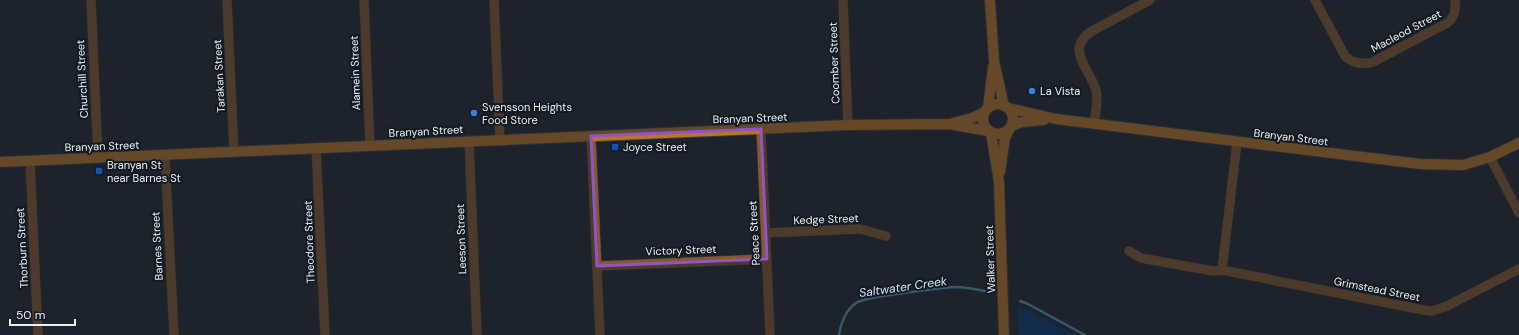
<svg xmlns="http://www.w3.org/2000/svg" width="1519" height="335" font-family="'DM Sans',sans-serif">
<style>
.green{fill:#063671}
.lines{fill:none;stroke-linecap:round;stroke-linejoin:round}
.stream{stroke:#5599b7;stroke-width:2.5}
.street-casing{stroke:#3a4048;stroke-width:10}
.secondary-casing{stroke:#3a4048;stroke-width:12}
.street{stroke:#85592b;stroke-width:9}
.secondary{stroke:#bc7622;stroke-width:10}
.marked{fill:none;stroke:#9153ca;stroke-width:3;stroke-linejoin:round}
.shop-dot{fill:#3f7fe0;stroke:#141a22;stroke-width:1.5}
.transit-dot{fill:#1a4fb4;stroke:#141a22;stroke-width:1.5}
.labels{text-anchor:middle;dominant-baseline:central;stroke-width:4;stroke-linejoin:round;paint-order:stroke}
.street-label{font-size:11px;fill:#eaeff5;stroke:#141a22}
.poi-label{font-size:11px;fill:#eaeff5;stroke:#141a22;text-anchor:start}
.water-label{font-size:12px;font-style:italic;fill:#cfe6f4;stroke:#141a22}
</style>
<rect width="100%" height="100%" fill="#1d232c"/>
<path class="green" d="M1017 307 1030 311 1075 335H1019Z"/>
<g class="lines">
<path class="stream" d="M1020 301 1028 304 1085 335
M839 335C841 323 846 310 856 303 863 297 946 287 959 287 969 288 980 290 990 292"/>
<g class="street-casing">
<path id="street" d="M91 0 98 158
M227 0 234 152
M364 0 370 146
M494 0 500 140
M843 0 848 125
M1315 0 1345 56C1352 63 1363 65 1373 62L1447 23C1455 17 1456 10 1455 0
M1094 124C1095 113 1099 101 1096 90 1090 69 1064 49 1092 31L1150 0
M761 129 770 335
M591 136 600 335
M469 141 477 335
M316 148 325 335
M165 155 174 335
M1490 157 1519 213
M30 161 38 335
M766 233 860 229 886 236
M1129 251 1141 258 1213 271 1222 270 1423 310 1432 311 1447 306 1519 269
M597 266 767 259
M1222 270 1237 142"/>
</g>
<g class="secondary-casing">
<path id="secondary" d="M990 0 994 61 1004 106
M983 119a15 15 0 1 1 30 0a15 15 0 1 1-30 0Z
M988 108 993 67
M1008 108 1056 119 1420 164 1463 165 1490 157 1519 143
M953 123 972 118 985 112
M1011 126 1022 122 1044 120
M991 133 999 182 1004 335
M0 162 848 125 949 124 988 131
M1000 172 1005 138 1009 130"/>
</g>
<use href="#street" class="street"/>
<use href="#secondary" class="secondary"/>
</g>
<path d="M0 0H1519V335H0ZM761 129 767 259 597 266 591 136Z" fill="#1d232c" fill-opacity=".55" fill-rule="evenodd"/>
<path class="marked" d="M761 129 767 259 597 266 591 136Z"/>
<g class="shop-dot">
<circle cx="1032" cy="91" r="4"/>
<circle cx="474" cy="113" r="4"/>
</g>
<g class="transit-dot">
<rect x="611" y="143" width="8" height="8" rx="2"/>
<rect x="95" y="167" width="8" height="8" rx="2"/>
</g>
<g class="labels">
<g class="street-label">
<text transform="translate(1406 31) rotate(-28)">Macleod Street</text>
<text transform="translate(834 63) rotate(-92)">Coomber Street</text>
<text transform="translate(355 73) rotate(-92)">Alamein Street</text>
<text transform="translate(219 76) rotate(-93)">Tarakan Street</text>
<text transform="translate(82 79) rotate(-93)">Churchill Street</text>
<text transform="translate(750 118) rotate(-2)">Branyan Street</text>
<text transform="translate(426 131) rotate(-3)">Branyan Street</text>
<text transform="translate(1291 137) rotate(7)">Branyan Street</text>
<text transform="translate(102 146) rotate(-2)">Branyan Street</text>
<text transform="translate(826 219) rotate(-2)">Kedge Street</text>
<text transform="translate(754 233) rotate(-93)">Peace Street</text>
<text transform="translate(461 239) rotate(-92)">Leeson Street</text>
<text transform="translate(309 242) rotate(-92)">Theodore Street</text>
<text transform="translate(157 246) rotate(-93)">Barnes Street</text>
<text transform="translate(22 248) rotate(-93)">Thorburn Street</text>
<text transform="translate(681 250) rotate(-2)">Victory Street</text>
<text transform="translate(990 259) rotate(-92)">Walker Street</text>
<text transform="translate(1377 289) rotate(11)">Grimstead Street</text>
</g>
<g class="poi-label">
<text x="1040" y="91">La Vista</text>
<text x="482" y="107">Svensson Heights<tspan x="482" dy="13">Food Store</tspan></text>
<text x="623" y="147">Joyce Street</text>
<text x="107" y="165">Branyan St<tspan x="107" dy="13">near Barnes St</tspan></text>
</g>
<g class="water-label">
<text transform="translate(903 287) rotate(-8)">Saltwater Creek</text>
</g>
</g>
<path d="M10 319v6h65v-6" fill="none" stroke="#eaeff5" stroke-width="2"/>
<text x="16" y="319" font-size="12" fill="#eaeff5" stroke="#141a22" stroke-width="3" paint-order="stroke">50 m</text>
</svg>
